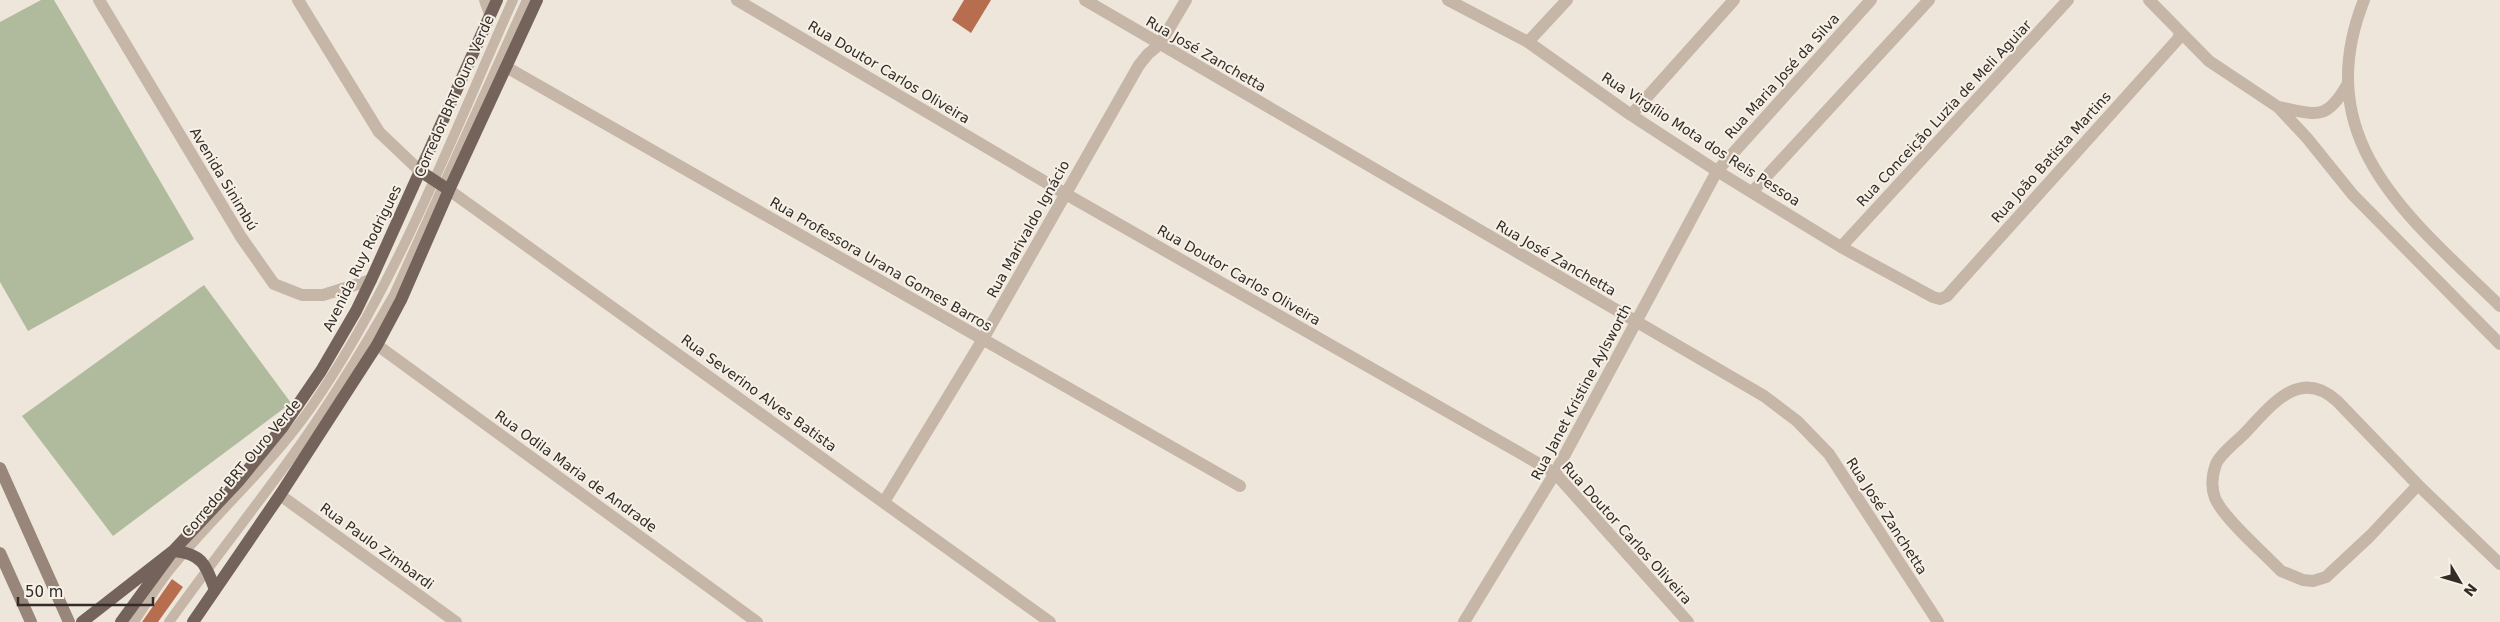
<svg xmlns="http://www.w3.org/2000/svg" width="2500" height="622" font-family="'DejaVu Sans',sans-serif">
<style>
.green{fill:#afbb9c}
.building{fill:#b76e4f}
.lines{fill:none;stroke-linecap:round;stroke-linejoin:round}
.lane{stroke:#c5b6a8;stroke-width:10}
.street{stroke:#c5b6a8;stroke-width:12}
.secondary{stroke:#98867a;stroke-width:12}
.primary{stroke:#73635a;stroke-width:12}
.labels{text-anchor:middle;dominant-baseline:central;stroke-width:4;stroke-linejoin:round;paint-order:stroke}
.street-label{font-size:14px;fill:#322b27;stroke:#f6f0e6}
</style>
<rect width="100%" height="100%" fill="#eee6da"/>
<path class="green" d="M41 0H54L194 239 28 331 0 282V22Z
M204 285 291 403 113 536 22 416Z"/>
<path class="building" d="M964 0H991L971 33 952 20Z
M172 579 183 587 158 622H142Z"/>
<g class="lines">
<path class="lane" d="M134 622C145 605 156 588 168 572 213 515 270 467 312 406 397 283 452 136 513 0
M169 622C208 567 250 514 290 459 328 407 362 351 394 295L527 0"/>
<path class="street" d="M99 0 241 237 274 284 302 295H323L371 280
M298 0 379 132 420 171
M485 0 490 14
M737 0 1064 193 1555 473 1688 622
M1085 0 1764 396 1797 421 1829 454 1938 622
M1448 0 1528 42 1631 115 1717 171 1841 247 1933 297 1940 299 1947 296 2178 39 2180 33
M2149 0 2209 61 2278 107 2307 138 2353 195 2500 344
M2364 0C2308 141 2410 218 2500 306
M1528 42 1567 0
M506 67 1240 486
M2278 107C2316 114 2326 122 2347 85
M1631 115 1734 0
M449 190 1050 622
M1752 192 1929 0
M1841 247 2068 0
M377 345 757 622
M2418 485 2370 536 2326 577 2313 581 2303 580 2281 571C2264 553 2224 519 2215 498 2211 487 2212 475 2216 464 2221 453 2236 442 2244 434 2270 407 2299 366 2337 401L2418 485 2500 564
M280 495 456 622
M884 502 983 339 1139 65 1148 54 1160 44 1186 0
M1464 622 1555 473 1717 171 1871 0"/>
<path class="secondary" d="M0 468 69 622
M0 553 31 622"/>
<path class="primary" d="M420 171 449 190
M82 622 173 551C202 553 206 565 215 590
M121 622 173 551 238 482 282 428 321 371 356 311 371 280 497 0
M193 622 280 495 377 345 401 300 449 190 537 0"/>
</g>
<g class="labels">
<g class="street-label">
<text transform="translate(1206 54) rotate(30)">Rua José Zanchetta</text>
<text transform="translate(889 72) rotate(31)">Rua Doutor Carlos Oliveira</text>
<text transform="translate(1782 76) rotate(-48)">Rua Maria José da Silva</text>
<text transform="translate(454 96) rotate(-66)">Corredor BRT Ouro Verde</text>
<text transform="translate(1944 113) rotate(-47)">Rua Conceição Luzia de Meli Aguiar</text>
<text transform="translate(1701 139) rotate(33)">Rua Virgílio Mota dos Reis Pessoa</text>
<text transform="translate(2051 157) rotate(-48)">Rua João Batista Martins</text>
<text transform="translate(224 179) rotate(59)">Avenida Sinimbú</text>
<text transform="translate(1028 229) rotate(-61)">Rua Marivaldo Ignácio</text>
<text transform="translate(362 258) rotate(-64)">Avenida Ruy Rodrigues</text>
<text transform="translate(1556 258) rotate(30)">Rua José Zanchetta</text>
<text transform="translate(881 264) rotate(30)">Rua Professora Urana Gomes Barros</text>
<text transform="translate(1239 275) rotate(30)">Rua Doutor Carlos Oliveira</text>
<text transform="translate(1581 392) rotate(-62)">Rua Janet Kristine Aylsworth</text>
<text transform="translate(759 393) rotate(36)">Rua Severino Alves Batista</text>
<text transform="translate(241 468) rotate(-50)">Corredor BRT Ouro Verde</text>
<text transform="translate(576 471) rotate(36)">Rua Odila Maria de Andrade</text>
<text transform="translate(1887 516) rotate(57)">Rua José Zanchetta</text>
<text transform="translate(1627 533) rotate(48)">Rua Doutor Carlos Oliveira</text>
<text transform="translate(377 546) rotate(36)">Rua Paulo Zimbardi</text>
</g>
</g>
<g transform="translate(2460 582) rotate(128)" stroke="#f6f0e6" stroke-width="4" paint-order="stroke">
<path d="M0-4L9 19L0 12L-9 19Z" fill="#322b27"/>
<text y="-8" font-size="14" font-weight="bold" text-anchor="middle" fill="#322b27">N</text>
</g>
<path d="M18 597v8h135v-8" fill="none" stroke="#322b27" stroke-width="2.5"/>
<text x="25" y="597" font-size="15" fill="#322b27" stroke="#f6f0e6" stroke-width="4" paint-order="stroke">50 m</text>
</svg>
